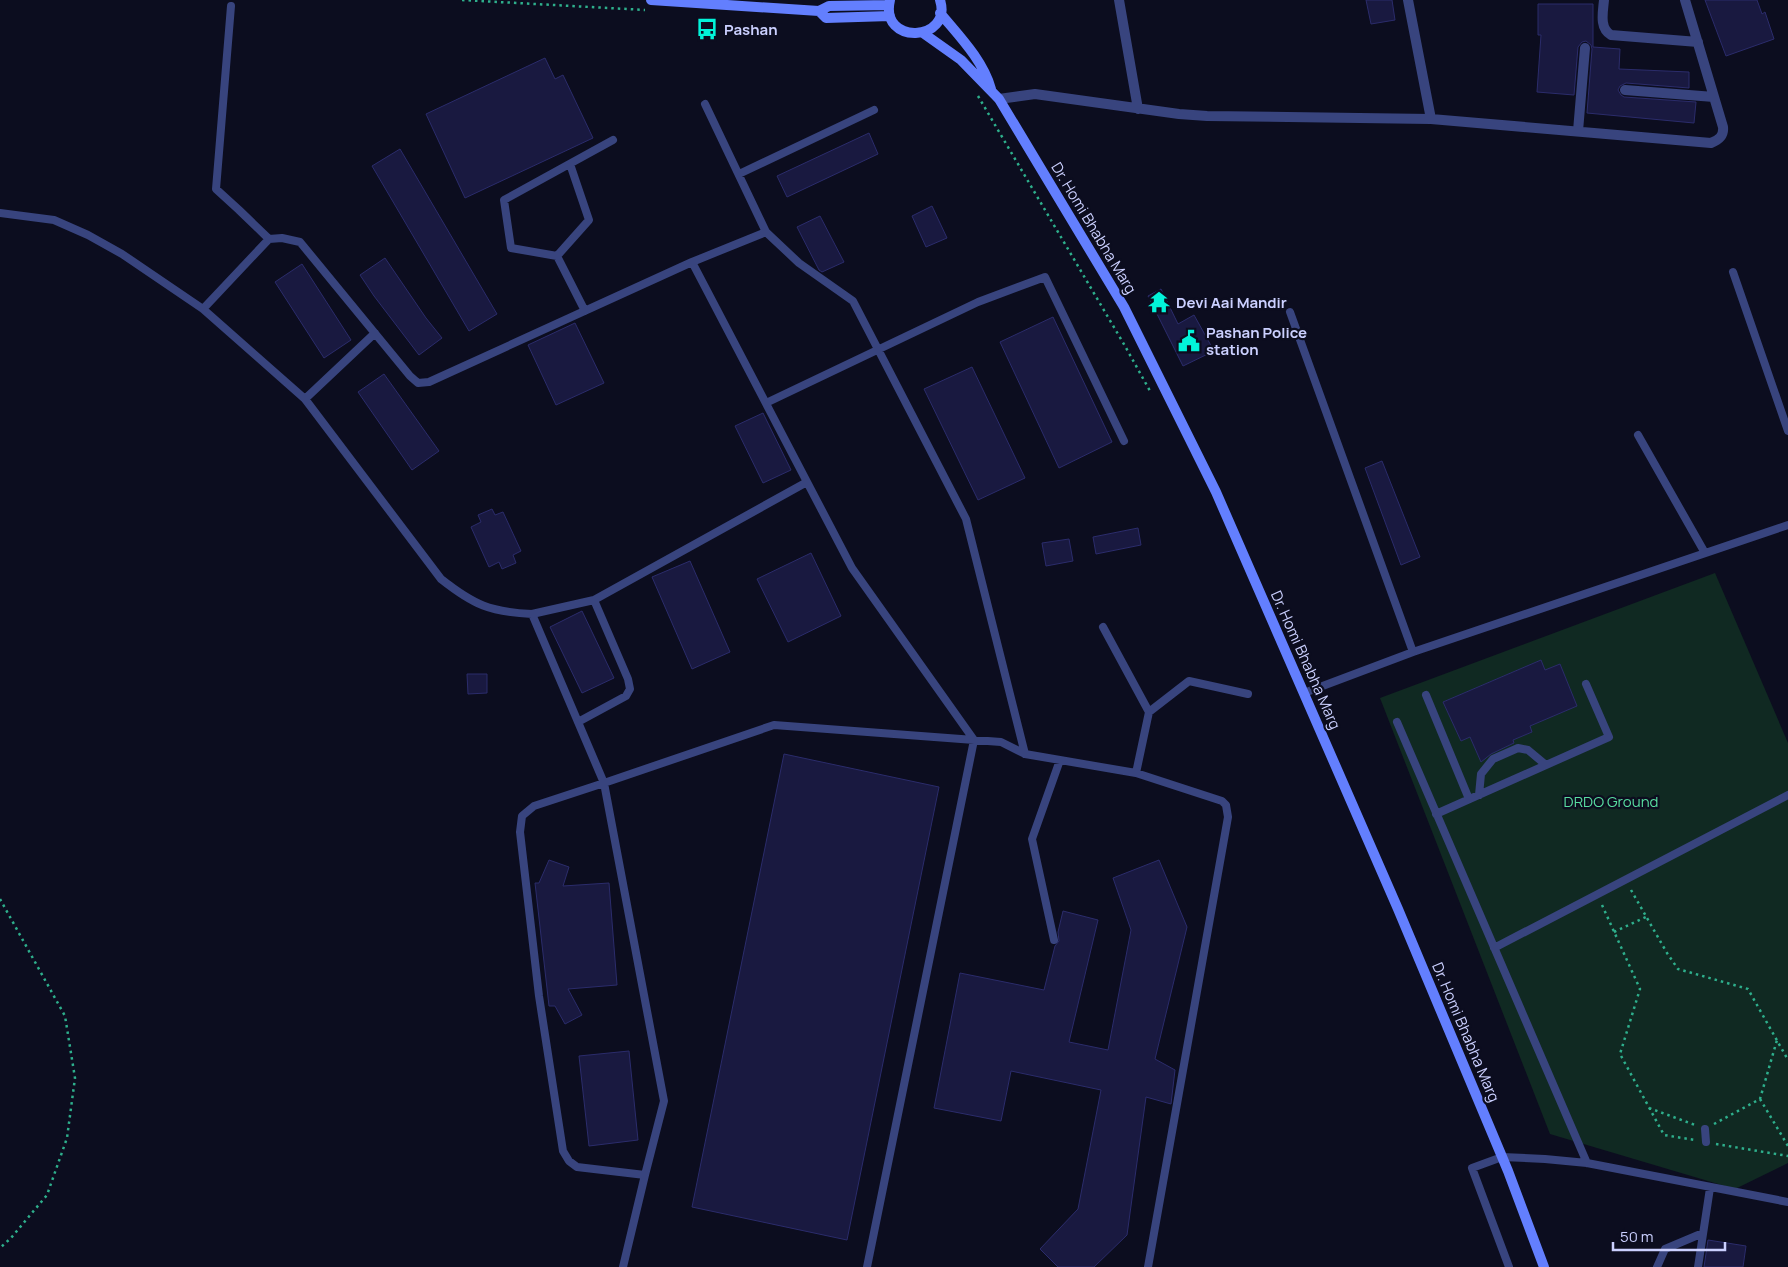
<svg xmlns="http://www.w3.org/2000/svg" width="1788" height="1267" font-family="Manrope,sans-serif">
<style>
.green{fill:#102922}
.building{fill:#191940;stroke:#2b2c6b}
.lines{fill:none;stroke-linecap:round;stroke-linejoin:round}
.path{stroke:#2eaf8c;stroke-width:2.5;stroke-dasharray:2.5 4;stroke-linecap:butt}
.service{stroke:#38447e;stroke-width:8}
.minor{stroke:#38447e;stroke-width:10}
.secondary{stroke:#637ffe;stroke-width:10}
.labels{text-anchor:middle;dominant-baseline:central;stroke-width:4.5;stroke-linejoin:round;paint-order:stroke}
.poi-label{font-size:15px;font-weight:bold;fill:#cbd0ff;stroke:#0c0d1f;text-anchor:start}
.street-label{font-size:15px;fill:#cbd0ff;stroke:#0c0d1f}
.park-label{font-size:15px;fill:#58dda0;stroke:#0c0d1f}
</style>
<rect width="100%" height="100%" fill="#0c0d1f"/>
<path class="green" d="M1715 573 1788 743V1163L1735 1189 1550 1134 1380 698Z"/>
<path class="building" d="M1366 0H1392L1395 20 1371 24Z
M1705 0H1757L1762 14 1765 12 1774 39 1726 56Z
M1538 4H1593V47L1620 49 1619 69 1689 72V88L1626 83 1620 86 1618 90 1621 95 1624 97 1696 102 1694 123 1587 113 1592 49 1591 45 1586 41 1582 42 1578 47 1574 95 1537 92 1541 35H1538Z
M545 58 555 79 563 75 593 138 465 198 426 114Z
M869 133 878 154 787 197 777 176Z
M400 149 497 314 469 331 372 166Z
M932 206 947 238 926 247 912 216Z
M820 216 844 262 822 272 819 270 797 227Z
M385 258 426 318 442 338 419 355 374 296 360 275Z
M302 264 351 340 324 358 275 282Z
M1161 289 1178 324 1194 315 1214 351 1183 366 1148 296Z
M1053 317 1112 442 1059 468 1000 342Z
M575 323 604 383 556 405 528 345Z
M972 367 1025 478 978 500 924 389Z
M384 374 439 451 412 470 358 392Z
M763 413 791 470 763 483 735 426Z
M1382 461 1420 557 1401 565 1365 468Z
M492 509 495 515 503 512 521 551 513 555 516 563 502 569 499 562 489 567 471 527 481 522 478 515Z
M1138 528 1141 545 1096 554 1093 537Z
M1069 539 1073 561 1046 566 1042 543Z
M811 553 841 616 788 642 757 579Z
M690 561 730 652 692 669 652 577Z
M582 611 614 678 582 693 550 627Z
M1541 660 1545 670 1560 664 1577 706 1530 726 1532 732 1513 740 1514 743 1491 754 1481 762 1470 737 1461 741 1443 702Z
M467 674H487V693L468 694Z
M784 754 939 787 847 1240 692 1207Z
M549 860 569 867 563 886 609 883 617 985 568 989 582 1015 565 1024 555 1006H549L535 883H539Z
M1159 860 1187 927 1155 1059 1175 1070 1171 1104 1146 1097 1127 1235 1094 1267H1058L1040 1249 1078 1209 1101 1090 1011 1071 1001 1121 934 1108 960 973 1044 990 1055 946 1059 941 1058 932 1063 911 1098 920 1069 1042 1108 1050 1131 930 1113 878Z
M629 1051 638 1140 589 1146 579 1056Z
M1708 1240 1746 1246 1743 1267H1704Z"/>
<g class="lines">
<path class="path" d="M462 0 645 10
M978 96 1125 346 1150 391
M1631 890 1667 953 1678 969 1748 989 1788 1060
M0 899 65 1016 75 1078 67 1138 47 1195 11 1238 0 1248
M1602 905 1640 989 1620 1054 1664 1135 1695 1140
M1614 932 1646 917
M1760 1099 1788 1146
M1649 1108 1695 1125
M1714 1124 1760 1099 1777 1040
M1716 1144 1788 1156"/>
<path class="service" d="M231 6 216 189 239 210 269 239
M705 104 766 232 799 263 853 301 966 519 1025 754
M739 174 874 110
M0 213 54 220 88 235 122 254 203 309 305 399 441 579C474 605 490 612 532 614L604 783 774 725 1001 742 1025 754 1136 773 1222 801 1226 805 1228 817 1148 1267
M766 232 692 262 852 568 974 740 867 1267
M557 256 589 220 570 164
M1733 272 1788 431
M203 309 269 239 282 238 300 242 410 376 418 383 429 382 692 262
M585 311 557 256 511 248 504 200 613 140
M1290 312 1413 652
M305 399 375 333
M766 403 978 302 1045 277 1124 441
M1638 435 1705 553
M532 614 594 600 807 482
M1103 627 1149 712
M1304 693 1413 652 1788 525
M1426 695 1469 799
M578 722 626 696 630 689 628 679 594 600
M1397 722 1587 1163
M1136 773 1149 712 1189 681 1248 694
M1479 795 1481 774 1493 759 1518 748 1528 750 1546 765
M1436 814 1609 737 1586 684
M1054 940 1032 839 1060 760
M1494 948 1788 795
M1705 1129 1706 1142
M623 1267 645 1175 577 1167 569 1161 563 1151 539 996 520 832 522 816 534 806 604 783 664 1101 645 1175
M1509 1267 1472 1168 1502 1157 1545 1159 1587 1163 1788 1202
M1657 1267 1665 1249 1703 1233
M1698 1267 1710 1188"/>
<path class="minor" d="M1119 0 1138 109
M1408 0 1431 119
M1604 0C1603 12 1599 28 1611 35L1698 42
M1625 90 1714 97
M999 99 1035 94 1179 114 1207 116 1431 119 1711 143C1719 140 1724 136 1723 127L1685 0
M1578 131 1585 48"/>
<path class="secondary" d="M651 0 819 11 829 6 889 5
M890 0C879 46 953 42 940 0
M819 11 826 18 890 16
M940 13C959 36 983 60 991 89
M923 33 961 60 999 99 1124 307 1216 492 1398 909 1508 1171 1544 1267"/>
</g>
<defs>
<g id="bus-bare" transform="scale(1.725)"><path d="M-5-6H5V4H4V6H2V4H-2V6H-4V4H-5ZM-3.5-4V0h7V-4ZM-3.5 1.2v1.5H-2V1.2ZM2 1.2v1.5H3.5V1.2Z" fill="#02f3d9" stroke="#0c0d1f" stroke-width="2.5" paint-order="stroke"/></g>
<g id="temple-bare" transform="scale(1.725)"><path d="M0-6L5-2H3V0L6.5 2.5H4V6H1.5V3h-3V6H-4V2.5H-6.5L-3 0V-2H-5Z" fill="#02f3d9" stroke="#0c0d1f" stroke-width="2.5" paint-order="stroke"/></g>
<g id="civic-bare" transform="scale(1.725)"><path d="M-.6-6.5H3V-4.5H.6V-3L4-1V1h2V6H-6V1h2V-1L-.6-3ZM-1.2 2.5V6h2.4V2.5Z" fill="#02f3d9" stroke="#0c0d1f" stroke-width="2.5" paint-order="stroke"/></g>
</defs>
<g fill-rule="evenodd">
<use href="#bus-bare" x="707" y="29"/>
<use href="#temple-bare" x="1159" y="302"/>
<use href="#civic-bare" x="1189" y="341"/>
</g>
<g class="labels">
<g class="poi-label">
<text x="724" y="29">Pashan</text>
<text x="1176" y="302">Devi Aai Mandir</text>
<text x="1206" y="332">Pashan Police<tspan x="1206" dy="17">station</tspan></text>
</g>
<g class="street-label">
<text transform="translate(1094 228) rotate(59)">Dr. Homi Bhabha Marg</text>
<text transform="translate(1306 660) rotate(66)">Dr. Homi Bhabha Marg</text>
<text transform="translate(1466 1032) rotate(67)">Dr. Homi Bhabha Marg</text>
</g>
<g class="park-label">
<text x="1611" y="801">DRDO Ground</text>
</g>
</g>
<path d="M1613 1242v8h112v-8" fill="none" stroke="#cbd0ff" stroke-width="2.5"/>
<text x="1620" y="1242" font-size="15" fill="#cbd0ff" stroke="#0c0d1f" stroke-width="4" paint-order="stroke">50 m</text>
</svg>
